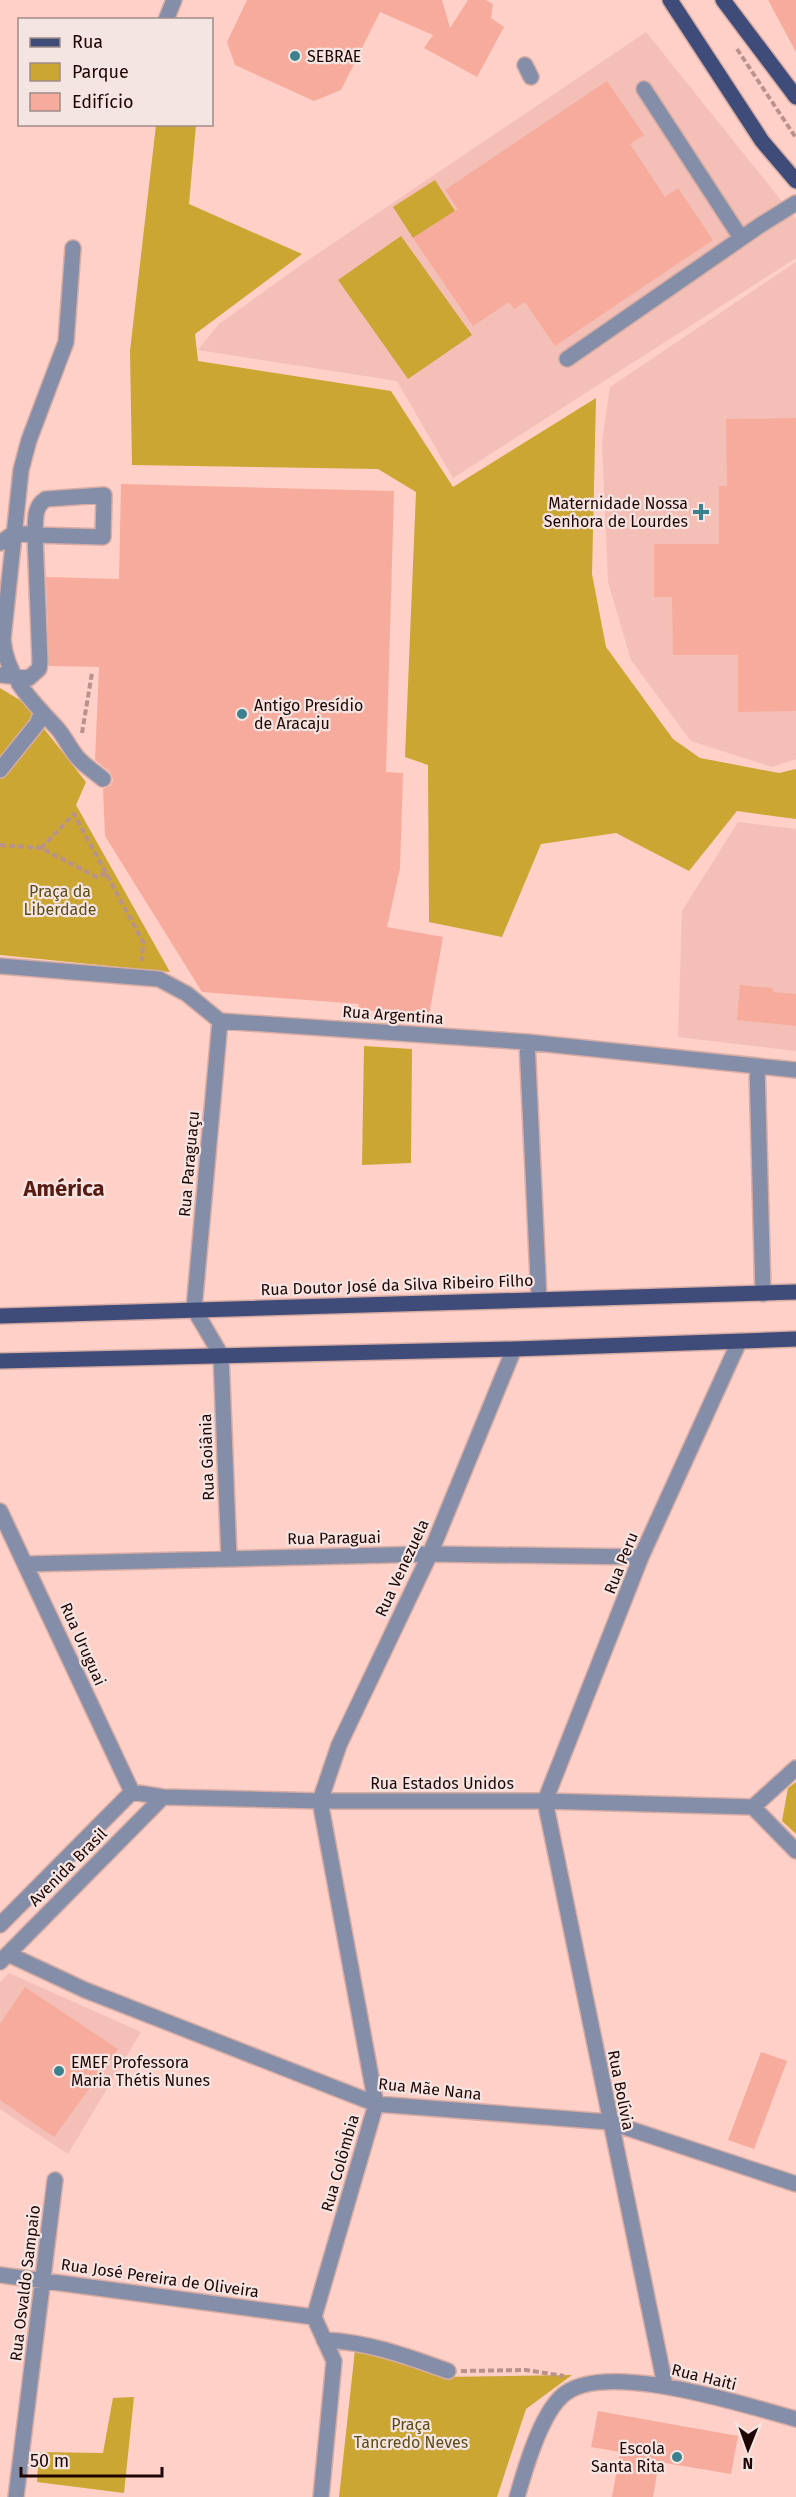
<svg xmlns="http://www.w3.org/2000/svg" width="796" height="2497" font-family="'Fira Sans',sans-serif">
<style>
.built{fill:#f3bfb6}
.green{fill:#cba632}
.building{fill:#f7ab9d}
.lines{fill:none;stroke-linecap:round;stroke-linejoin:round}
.minor-casing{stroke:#d6aca4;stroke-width:18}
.major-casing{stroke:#d6aca4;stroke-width:18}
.path{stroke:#b9928b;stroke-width:4;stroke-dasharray:6 3;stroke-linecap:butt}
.minor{stroke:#858ea8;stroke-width:15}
.major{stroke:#3f4c7a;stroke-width:15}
.poi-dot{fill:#3c828e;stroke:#f5e5e2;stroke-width:2}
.labels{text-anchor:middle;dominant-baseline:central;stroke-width:4.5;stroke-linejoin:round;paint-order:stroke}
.poi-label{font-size:16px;fill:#1f0604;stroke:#f5e5e2;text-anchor:start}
.park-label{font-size:16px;fill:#5d4c16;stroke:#f5e5e2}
.street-label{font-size:16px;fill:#1f0604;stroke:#f5e5e2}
.district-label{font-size:22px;font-weight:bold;fill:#581b13;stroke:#f5e5e2}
</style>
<rect width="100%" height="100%" fill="#fed0c7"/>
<path class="built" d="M646 32 796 219V258L453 478 397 381 198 350 219 324 301 265Z
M796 262V759L772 767 691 741 631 660 608 582 602 442 610 387Z
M738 822 796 829V1051L678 1037 682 911Z
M9 1973 141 2032 68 2154 0 2109V1982Z"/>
<path class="green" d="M156 125H196L189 204 302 254 195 334 198 361 391 391 453 487 596 398 592 574 606 647 673 739 700 758 779 773 796 769V819L737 811 689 871 616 833 541 844 502 937 429 922 428 765 405 757 416 492 378 469 132 465 130 351Z
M435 180 455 211 413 238 393 207Z
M401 236 472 335 408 379 338 280Z
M0 688 23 702 86 782 76 805 170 972 0 955Z
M364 1046 412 1049 411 1163 362 1165Z
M796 1782V1834L782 1821 788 1788Z
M369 2349 443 2377 572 2375 526 2409 497 2497H339L355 2350Z
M134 2397 124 2493 37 2482 39 2452 103 2453 113 2398Z"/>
<path class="building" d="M247 0H442L450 28 468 0H486L493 4 491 18 504 27 477 77 424 48 433 35 380 12 341 90 314 101 235 65 227 42Z
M768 0H796V52Z
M607 81 644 135 630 144 665 197 678 188 713 240 555 346 525 302 514 309 509 302 473 326 413 238 458 209 445 190Z
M796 418V711L738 712V655H673L672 597H654V544H719V486H727L726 419Z
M121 484 394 491 386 772 403 773 400 868 387 927 443 937 428 1021 358 1008 359 1004 202 992 105 836 103 789 110 786 113 780 110 772 95 760 99 667 49 666 46 577 119 579Z
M740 985 773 988V992L796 994V1026L737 1020Z
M25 1987 118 2049 54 2137 0 2100V2024Z
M761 2052 787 2061 754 2149 728 2140Z
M598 2411 738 2436 731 2474 659 2462 653 2497H612L620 2452 591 2447Z"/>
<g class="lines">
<g class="minor-casing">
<path id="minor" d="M166 20 174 0
M525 65 531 77
M644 89 741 238
M73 248 66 342 29 440 21 470 3 639C6 677 32 701 57 728 65 737 70 749 78 758 85 766 95 772 103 779
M567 359 762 224 796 203
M104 495 103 537 35 535C36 521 33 507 46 499Z
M0 543 14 533 35 535 40 662 39 669 29 678 0 675
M0 770 37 724 41 714
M0 966 159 979 187 994 220 1021 527 1042 796 1070
M220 1021 194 1309 221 1355 229 1558
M527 1042 539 1299
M757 1066 763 1294
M0 1511 132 1792
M27 1564 430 1554 641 1557
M132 1792 163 1797 320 1801H545L753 1807
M753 1807 796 1851
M753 1807 796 1768
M0 1925 132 1792
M8 1954 85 1990 376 2104 609 2122 796 2184
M0 1962 163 1797
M0 2275 314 2317
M324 2340C369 2342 406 2356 448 2371
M665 2385 545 1801 641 1557 739 1342
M16 2497 55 2180
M321 2497 334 2361 314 2317 376 2104 320 1801 339 1745 430 1554 514 1349
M517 2497C525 2469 540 2417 561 2397 600 2357 747 2406 796 2419"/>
</g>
<g class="major-casing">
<path id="major" d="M670 0 762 141 796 181
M723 0 796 97
M0 1316 796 1292
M0 1361 514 1349 796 1339"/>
</g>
<path class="path" d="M737 49 796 138
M82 733 92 673
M0 845 41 848 97 877 107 873
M41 848 74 814 143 942 142 961
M461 2371 526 2370 564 2376"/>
<use href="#minor" class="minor"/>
<use href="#major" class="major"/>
</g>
<g class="poi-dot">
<circle cx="295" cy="56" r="6"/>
<path d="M698 503h6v6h6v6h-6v6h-6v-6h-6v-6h6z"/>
<circle cx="242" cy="714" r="6"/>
<circle cx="59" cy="2071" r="6"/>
<circle cx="677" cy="2457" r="6"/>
</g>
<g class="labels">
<g class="poi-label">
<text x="307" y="56">SEBRAE</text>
<text x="688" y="503" text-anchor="end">Maternidade Nossa<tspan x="688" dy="18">Senhora de Lourdes</tspan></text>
<text x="254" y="705">Antigo Presídio<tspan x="254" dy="18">de Aracaju</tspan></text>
<text x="71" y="2062">EMEF Professora<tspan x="71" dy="18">Maria Thétis Nunes</tspan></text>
<text x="665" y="2448" text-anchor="end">Escola<tspan x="665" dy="18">Santa Rita</tspan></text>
</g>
<g class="park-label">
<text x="60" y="891">Praça da<tspan x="60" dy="18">Liberdade</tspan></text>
<text x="411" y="2424">Praça<tspan x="411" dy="18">Tancredo Neves</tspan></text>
</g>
<g class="street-label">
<text transform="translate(393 1015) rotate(4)">Rua Argentina</text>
<text transform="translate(189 1164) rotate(-85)">Rua Paraguaçu</text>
<text transform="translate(397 1285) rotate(-2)">Rua Doutor José da Silva Ribeiro Filho</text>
<text transform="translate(207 1457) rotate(-92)">Rua Goiânia</text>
<text transform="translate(334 1538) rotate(-1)">Rua Paraguai</text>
<text transform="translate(621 1563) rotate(-68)">Rua Peru</text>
<text transform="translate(402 1568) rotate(-65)">Rua Venezuela</text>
<text transform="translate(83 1644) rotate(66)">Rua Uruguai</text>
<text x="442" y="1783">Rua Estados Unidos</text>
<text transform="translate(68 1867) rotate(-45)">Avenida Brasil</text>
<text transform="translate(430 2089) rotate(6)">Rua Mãe Nana</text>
<text transform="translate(621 2090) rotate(79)">Rua Bolívia</text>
<text transform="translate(340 2163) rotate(-74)">Rua Colômbia</text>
<text transform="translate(160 2278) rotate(8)">Rua José Pereira de Oliveira</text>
<text transform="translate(25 2283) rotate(-83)">Rua Osvaldo Sampaio</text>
<text transform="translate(704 2377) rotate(14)">Rua Haiti</text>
</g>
<g class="district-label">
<text x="64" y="1188">América</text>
</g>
</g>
<rect x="18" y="18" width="195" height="108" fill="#f5e5e2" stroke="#9f8c89" stroke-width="1.5"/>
<rect x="30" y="38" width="30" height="9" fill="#3f4c7a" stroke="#9f8c89" stroke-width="1.5"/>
<text x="72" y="48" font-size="18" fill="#1f0604">Rua</text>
<rect x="30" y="63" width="30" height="18" fill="#cba632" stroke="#9f8c89" stroke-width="1.5"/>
<text x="72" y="78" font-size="18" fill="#1f0604">Parque</text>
<rect x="30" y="93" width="30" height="18" fill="#f7ab9d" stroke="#9f8c89" stroke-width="1.5"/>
<text x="72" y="108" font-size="18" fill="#1f0604">Edifício</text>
<g transform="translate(748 2449) rotate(181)" stroke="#f5e5e2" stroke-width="4.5" paint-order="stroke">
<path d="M0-4.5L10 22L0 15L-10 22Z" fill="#1f0604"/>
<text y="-9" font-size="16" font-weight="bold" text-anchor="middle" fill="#1f0604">N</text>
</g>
<path d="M21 2467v9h141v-9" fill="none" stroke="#1f0604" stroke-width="3"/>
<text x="30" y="2467" font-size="18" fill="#1f0604" stroke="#f5e5e2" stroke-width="4.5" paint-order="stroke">50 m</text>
</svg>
